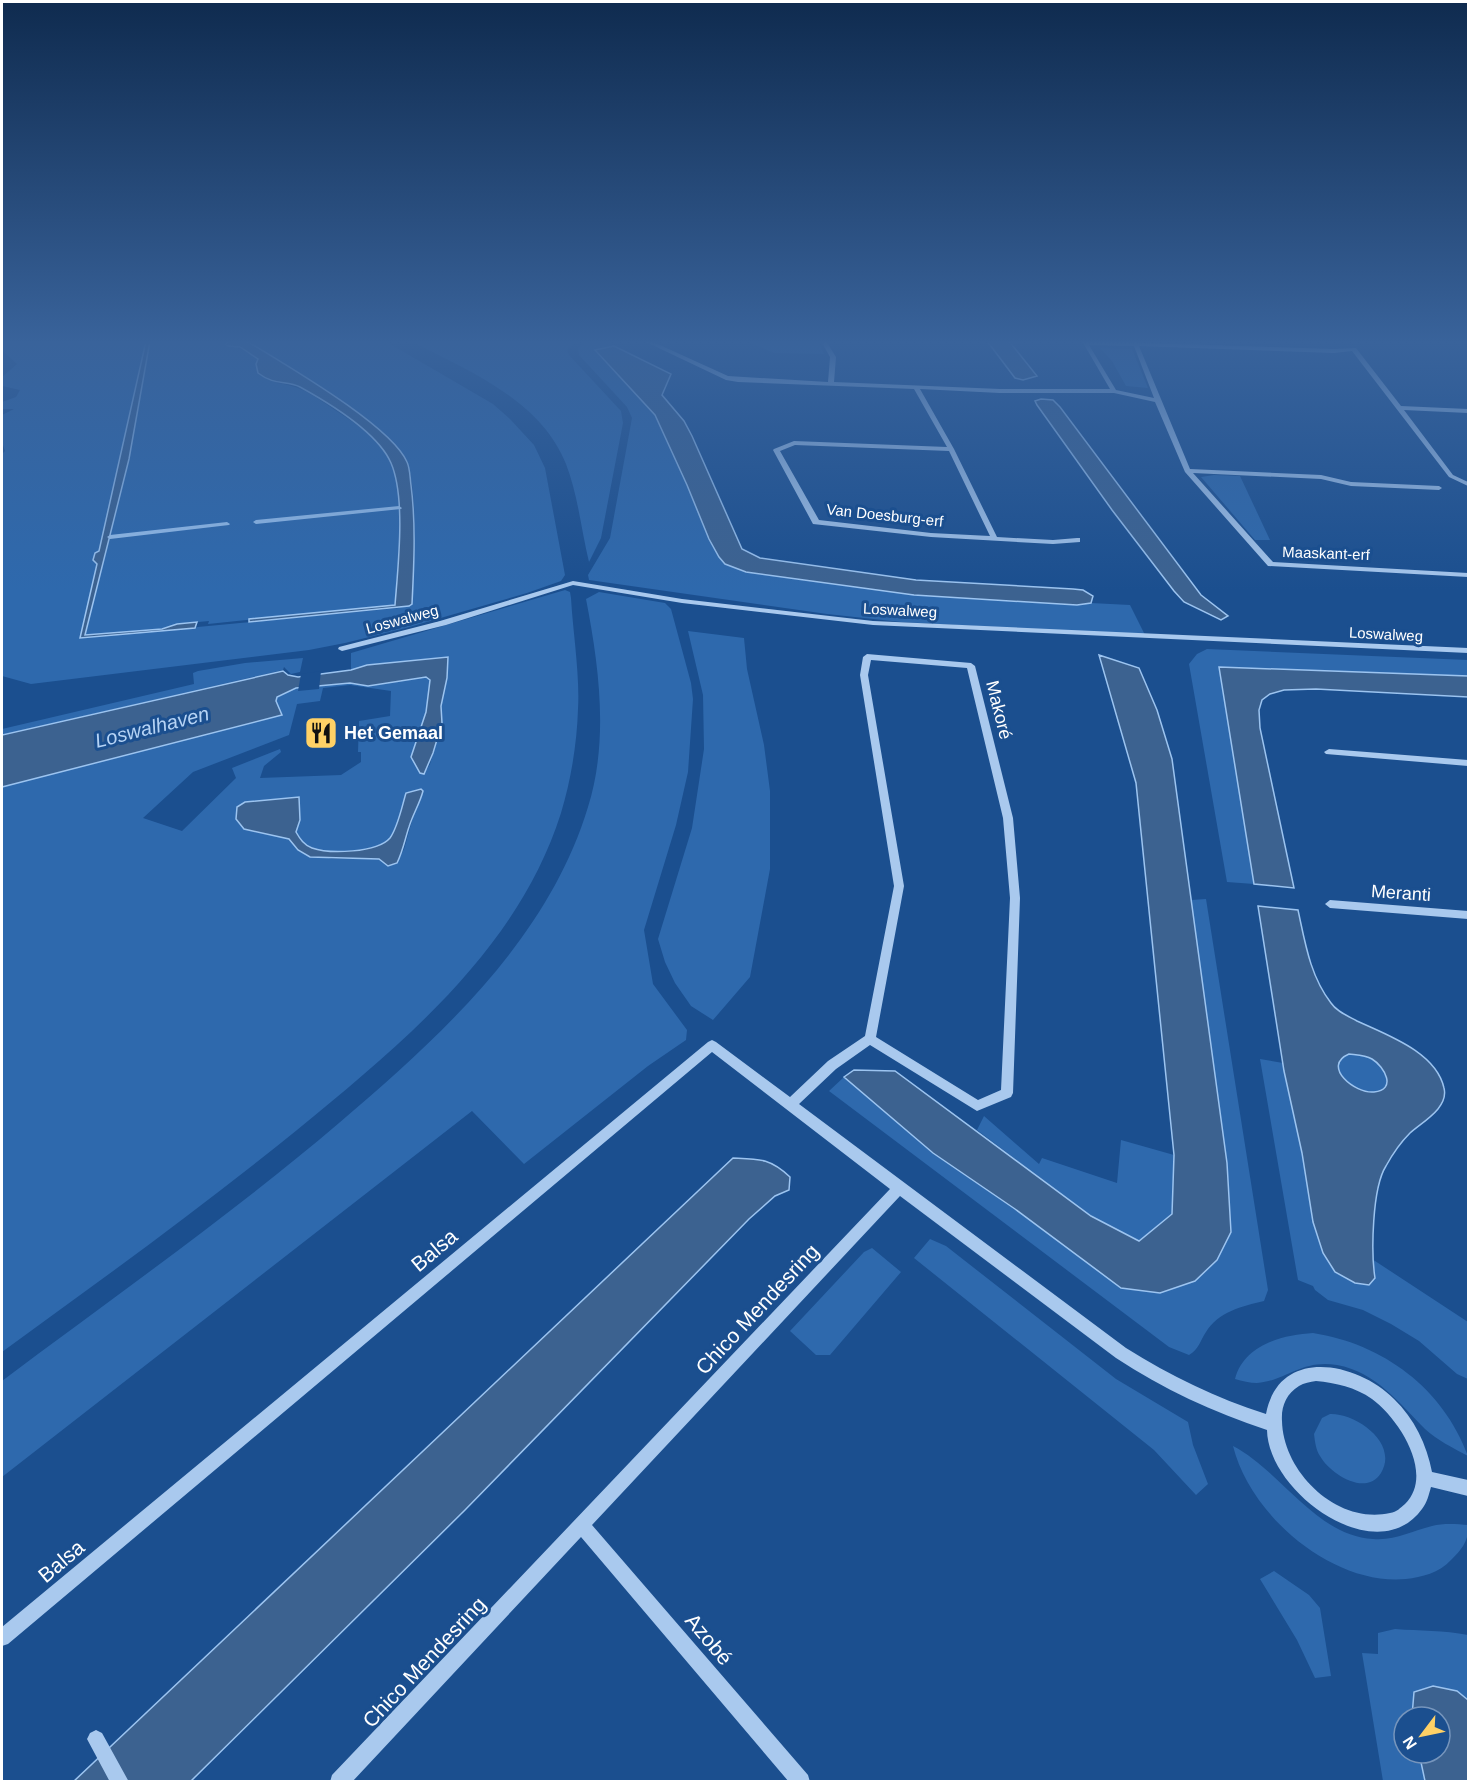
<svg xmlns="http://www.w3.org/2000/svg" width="1470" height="1783" font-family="Helvetica,sans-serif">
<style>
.green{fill:#2e69ad;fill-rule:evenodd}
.water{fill:#3c6290;stroke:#9cc4f0;stroke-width:1.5;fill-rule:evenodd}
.pier{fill:#1b4f8f}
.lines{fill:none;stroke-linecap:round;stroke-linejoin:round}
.stream{fill:#9cc4f0;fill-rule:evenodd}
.minor{fill:#a9c9ee;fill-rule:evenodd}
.labels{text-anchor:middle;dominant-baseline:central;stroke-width:6;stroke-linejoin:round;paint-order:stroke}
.far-street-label{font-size:15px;fill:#fff;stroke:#1b4f8f}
.street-label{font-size:18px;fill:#fff;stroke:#1b4f8f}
.poi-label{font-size:18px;font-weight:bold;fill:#fff;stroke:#1b4f8f;text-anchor:start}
.water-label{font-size:20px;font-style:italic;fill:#b5d3f5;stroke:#1b4f8f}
.near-street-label{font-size:21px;fill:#fff;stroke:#1b4f8f}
</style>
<rect width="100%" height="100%" fill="#1b4f8f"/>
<path class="green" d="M3 341H146L99 551 95 553 97 563 81 638 399 608C404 596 411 582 413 570 416 547 416 480 406 461 386 422 287 366 247 341H385L493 404 510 419 534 445 545 468 565 575 561 581 527 593 406 628 345 643 309 650 31 684 2 676V454L5 451 2 442V415L14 409H2V402L16 397 20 390 2 386V377L17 364 2 350Z
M150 341H230L225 344C254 352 259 360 277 383 305 387 315 397 338 412 358 425 381 441 391 463 407 499 397 565 395 605L208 624 209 621 177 624 162 629 85 636 129 459Z
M411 341H576L567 350 569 355 621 411 623 423 601 538 589 562C581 529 578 495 566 464 540 399 468 371 411 341Z
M586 341H603L614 346 595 351 655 414 687 485 709 539 725 564 746 572 914 595 1077 605 1091 603 1130 605 1145 635 901 622 827 614 589 580 588 575 610 538 632 418 627 407 579 355 578 348Z
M754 341H818L824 354 774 353 749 342Z
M1100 348 1132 349 1148 388 1126 386 1112 361Z
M1214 475 1240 476 1270 540H1255L1201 477Z
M565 590 570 592 571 598C573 633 580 675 578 709 577 743 571 780 561 813 518 949 403 1043 297 1130 201 1208 101 1280 2 1352V787L282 715 276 701 277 697 296 688 350 683 368 686 427 677 430 680 426 712 411 757 424 774 430 764 442 723 441 706 447 678 448 657 367 665 351 670V653ZM350 685 391 691 390 716 359 721 358 752H361V762L341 775 260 778 264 766 281 752 280 749 232 768 236 778 182 831 143 818 193 772 289 735 297 704 320 701 323 688ZM421 789 404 849 397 863 388 866 379 859H332L298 850 289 839 244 829 300 820 296 832C300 839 304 845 312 848 329 854 377 853 390 838 398 827 402 806 406 793Z
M599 592 665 603 671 609 691 683 693 699 688 772 676 825 644 930 653 984 687 1030 686 1040 648 1066 524 1164 472 1111 2 1477V1381C115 1296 231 1215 339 1123 441 1036 548 939 588 807 609 740 599 666 586 599Z
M688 631 744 638 747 669 764 745 770 791V869L750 977 713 1020 691 1006 675 983 665 962 658 939 692 828 704 749 703 695Z
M1207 649 1468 660V676L1219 667 1254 884 1227 882 1189 664 1197 654Z
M303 658 300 672 291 674 284 667 283 670 2 735V729L194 684 193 673 198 671 245 663Z
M1206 899 1268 1290 1264 1301C1242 1306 1218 1312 1206 1332 1200 1341 1199 1349 1189 1355L1169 1347 829 1091 844 1077 933 1153 1015 1209 1121 1288 1227 1163 1191 900Z
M1349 1054C1358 1055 1365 1055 1372 1059 1385 1067 1396 1090 1374 1092 1354 1094 1321 1066 1349 1054Z
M1260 1059 1283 1063 1302 1153 1313 1222 1323 1253 1335 1272 1355 1283 1375 1278 1372 1259 1468 1322V1379L1457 1374 1419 1341 1391 1324 1363 1310 1328 1300 1315 1290 1313 1286 1298 1280Z
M984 1116 1039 1164 1042 1158 1117 1183 1121 1140 1174 1155 1172 1214 1139 1241 1091 1216 977 1130Z
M930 1239 946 1246 1116 1379 1188 1422 1193 1445 1208 1484 1196 1495 1154 1450 914 1258Z
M872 1248 901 1272 830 1355H816L790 1331 864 1252Z
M1313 1333C1383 1344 1443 1388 1468 1456 1453 1448 1437 1440 1425 1429 1399 1403 1376 1372 1337 1365 1301 1359 1286 1381 1257 1383 1250 1383 1242 1381 1235 1379 1244 1344 1283 1335 1313 1333Z
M1330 1414C1356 1413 1399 1443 1381 1473 1366 1497 1330 1474 1320 1456 1316 1450 1315 1442 1314 1434L1322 1418Z
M1233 1446C1281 1471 1316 1536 1373 1539 1395 1541 1411 1531 1432 1526 1443 1523 1457 1524 1468 1525 1469 1541 1462 1549 1451 1560 1439 1573 1422 1577 1406 1579 1332 1586 1250 1515 1233 1446Z
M1274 1571 1309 1595 1320 1608 1331 1676 1315 1678 1297 1640 1260 1579Z
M1395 1629C1420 1631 1444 1630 1468 1635V1700L1457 1691 1433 1686 1412 1717H1404V1753H1419L1425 1781H1383L1362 1653 1378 1654V1633Z"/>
<path class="water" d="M146 341H150L129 459 85 635 162 629 177 624 197 622 195 628 80 638 97 564 93 560 95 553 99 551Z
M230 341H247C284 364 391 425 407 462 410 468 410 478 411 485 416 524 414 564 412 604L409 606 249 622V619L395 605C398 566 406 498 391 463 378 433 329 403 300 387 286 380 275 386 258 373L256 364 258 359 240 347 228 346 225 344Z
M987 341H1009L1037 376 1023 380 1015 378Z
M614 346 671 374 662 395 684 421 692 436 742 549 760 558 916 580 1073 589 1083 590 1093 596 1091 603 1077 605 914 595 746 572 725 564 719 557 709 539 687 485 655 415 595 350Z
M1041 399 1053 400 1060 407 1201 595 1228 616 1221 620 1184 602 1174 591 1112 510 1037 405 1035 401Z
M1099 655 1139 668 1157 710 1172 759 1227 1163 1231 1232 1217 1260 1195 1281 1160 1293 1121 1288 1015 1209 933 1153 844 1077 854 1070 895 1071 1091 1216 1139 1241 1172 1214 1174 1155 1136 783Z
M448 657 447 678 441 706 442 723 433 753 424 774 420 773 411 757 426 712 430 680 426 677 368 686 350 683 296 688 277 697 276 701 282 715 2 787V735L283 671 288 675 298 677 351 670 367 665Z
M1219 667 1468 676V697L1316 689 1284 690 1270 694 1262 700 1259 710 1260 728 1294 888 1254 884Z
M421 789 423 791C420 803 413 814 409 827 405 839 403 851 397 863L388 866 379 859 310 857 298 850 289 839 244 829 236 819 237 807 245 802 299 797 300 820 296 832C300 839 304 845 312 848 329 854 377 853 390 838 398 827 402 806 406 793Z
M1258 906 1298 910C1305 942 1310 976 1331 1003 1337 1012 1348 1016 1357 1021 1387 1035 1436 1052 1444 1088 1449 1108 1422 1122 1410 1133 1401 1142 1392 1155 1386 1166 1372 1188 1371 1253 1375 1278L1369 1285 1355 1283 1335 1272 1323 1253 1313 1222 1302 1153 1284 1071ZM1349 1054C1357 1055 1365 1055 1372 1059 1385 1067 1397 1090 1374 1092 1355 1094 1321 1066 1349 1054Z
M733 1158C759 1159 770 1158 790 1177L789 1190 775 1196 749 1219 465 1510 191 1781 73 1782Z
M1433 1686 1457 1691 1468 1700V1781H1425L1419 1753H1440V1717L1412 1716 1414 1692Z"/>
<path class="pier" d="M321 671 319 689 298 691 301 674Z"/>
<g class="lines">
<path class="stream" d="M399 506 402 508 401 509 256 524 253 522 256 520Z
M227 522 230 524 229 525 110 539 107 537 110 535Z"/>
<path class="minor" d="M644 341H651L728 376 828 382 830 357 821 341H826L836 357 834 382 1000 389H1110L1082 341 1334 349 1356 348 1401 406 1468 409V413L1404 410 1453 475 1468 482V486L1449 477 1352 351 1334 353 1139 346 1190 469 1321 475 1351 482 1439 486 1442 488 1439 490 1351 486 1321 479 1193 473 1273 562 1468 573V577L1268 566 1185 472 1155 402 1114 393H1000L920 389 954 449 997 537 1053 540 1077 538H1080V542L1053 544 931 537 813 524 773 450 774 449 794 441 947 447 914 389 738 382 726 380ZM1089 345 1134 346 1154 398 1116 390ZM795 445 949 451 990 536 931 533 819 520 780 451Z
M573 581 682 599 873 621 1468 648V653L873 625 682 603 573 585 446 625 342 651 338 649 339 647 440 621Z
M867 654 971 663 975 666 1013 818 1020 898 1013 1093 1011 1097 977 1111 870 1045 836 1069 799 1104 1126 1348C1171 1376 1216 1398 1266 1414 1279 1346 1357 1362 1394 1399 1414 1418 1427 1445 1432 1472L1468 1480V1496L1431 1487C1429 1494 1427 1503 1422 1509 1377 1571 1268 1493 1267 1430 1213 1412 1163 1389 1116 1358L900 1196 592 1525 808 1775 810 1782H789L581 1537 352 1782H330L332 1775 890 1189 712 1052 8 1644 2 1646V1627L708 1042 712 1040 716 1042 790 1097 828 1061 865 1036 894 886 860 675 863 657ZM871 660 967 668 1003 818 1010 898 1001 1090 978 1100 876 1037 904 886 868 675ZM1316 1381C1336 1383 1355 1387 1372 1399 1399 1419 1435 1474 1405 1504 1400 1508 1397 1512 1390 1513 1337 1525 1283 1472 1282 1421 1281 1407 1286 1394 1299 1386 1304 1383 1310 1382 1316 1381Z
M1329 749 1468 760V766L1326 754 1324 752Z
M1330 900 1468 911V919L1330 908 1325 904Z
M96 1730 102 1733 129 1782H110L87 1739 90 1733Z"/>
</g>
<linearGradient id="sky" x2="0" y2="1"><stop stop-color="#0f2b4f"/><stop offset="0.58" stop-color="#39639b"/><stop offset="1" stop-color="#39639b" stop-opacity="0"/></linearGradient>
<rect width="1470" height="590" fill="url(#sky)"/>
<defs>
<g id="restaurant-square" transform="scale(1.725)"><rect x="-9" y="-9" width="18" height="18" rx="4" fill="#ffd166" stroke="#1b4f8f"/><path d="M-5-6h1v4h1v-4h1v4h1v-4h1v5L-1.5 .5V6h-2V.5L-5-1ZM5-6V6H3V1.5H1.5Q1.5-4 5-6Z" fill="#111"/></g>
</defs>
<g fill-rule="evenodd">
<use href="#restaurant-square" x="321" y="733"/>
</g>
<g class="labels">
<g class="far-street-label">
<text transform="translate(885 515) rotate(6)">Van Doesburg-erf</text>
<text transform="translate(1326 553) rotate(2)">Maaskant-erf</text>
<text transform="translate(900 610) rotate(3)">Loswalweg</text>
<text transform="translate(402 619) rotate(-15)">Loswalweg</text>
<text transform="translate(1386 634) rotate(3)">Loswalweg</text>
</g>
<g class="street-label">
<text transform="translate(999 710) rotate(76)">Makoré</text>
<text transform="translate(1401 893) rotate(4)">Meranti</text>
</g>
<g class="poi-label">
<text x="344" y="733">Het Gemaal</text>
</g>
<g class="water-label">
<text transform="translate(152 727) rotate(-14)">Loswalhaven</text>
</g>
<g class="near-street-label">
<text transform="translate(434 1250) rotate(-40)">Balsa</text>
<text transform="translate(757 1309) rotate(-47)">Chico Mendesring</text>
<text transform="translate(61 1561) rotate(-40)">Balsa</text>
<text transform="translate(709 1639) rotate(50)">Azobé</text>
<text transform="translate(424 1662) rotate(-47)">Chico Mendesring</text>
</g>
</g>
<rect width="1470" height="1783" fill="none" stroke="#ffffff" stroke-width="6"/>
<g transform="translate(1422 1735) rotate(238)"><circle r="28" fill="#1b4f8f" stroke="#7695bc" stroke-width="1.5"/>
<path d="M0-4.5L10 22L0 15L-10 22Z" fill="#ffd166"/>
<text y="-9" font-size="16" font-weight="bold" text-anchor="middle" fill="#ffffff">N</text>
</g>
</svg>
